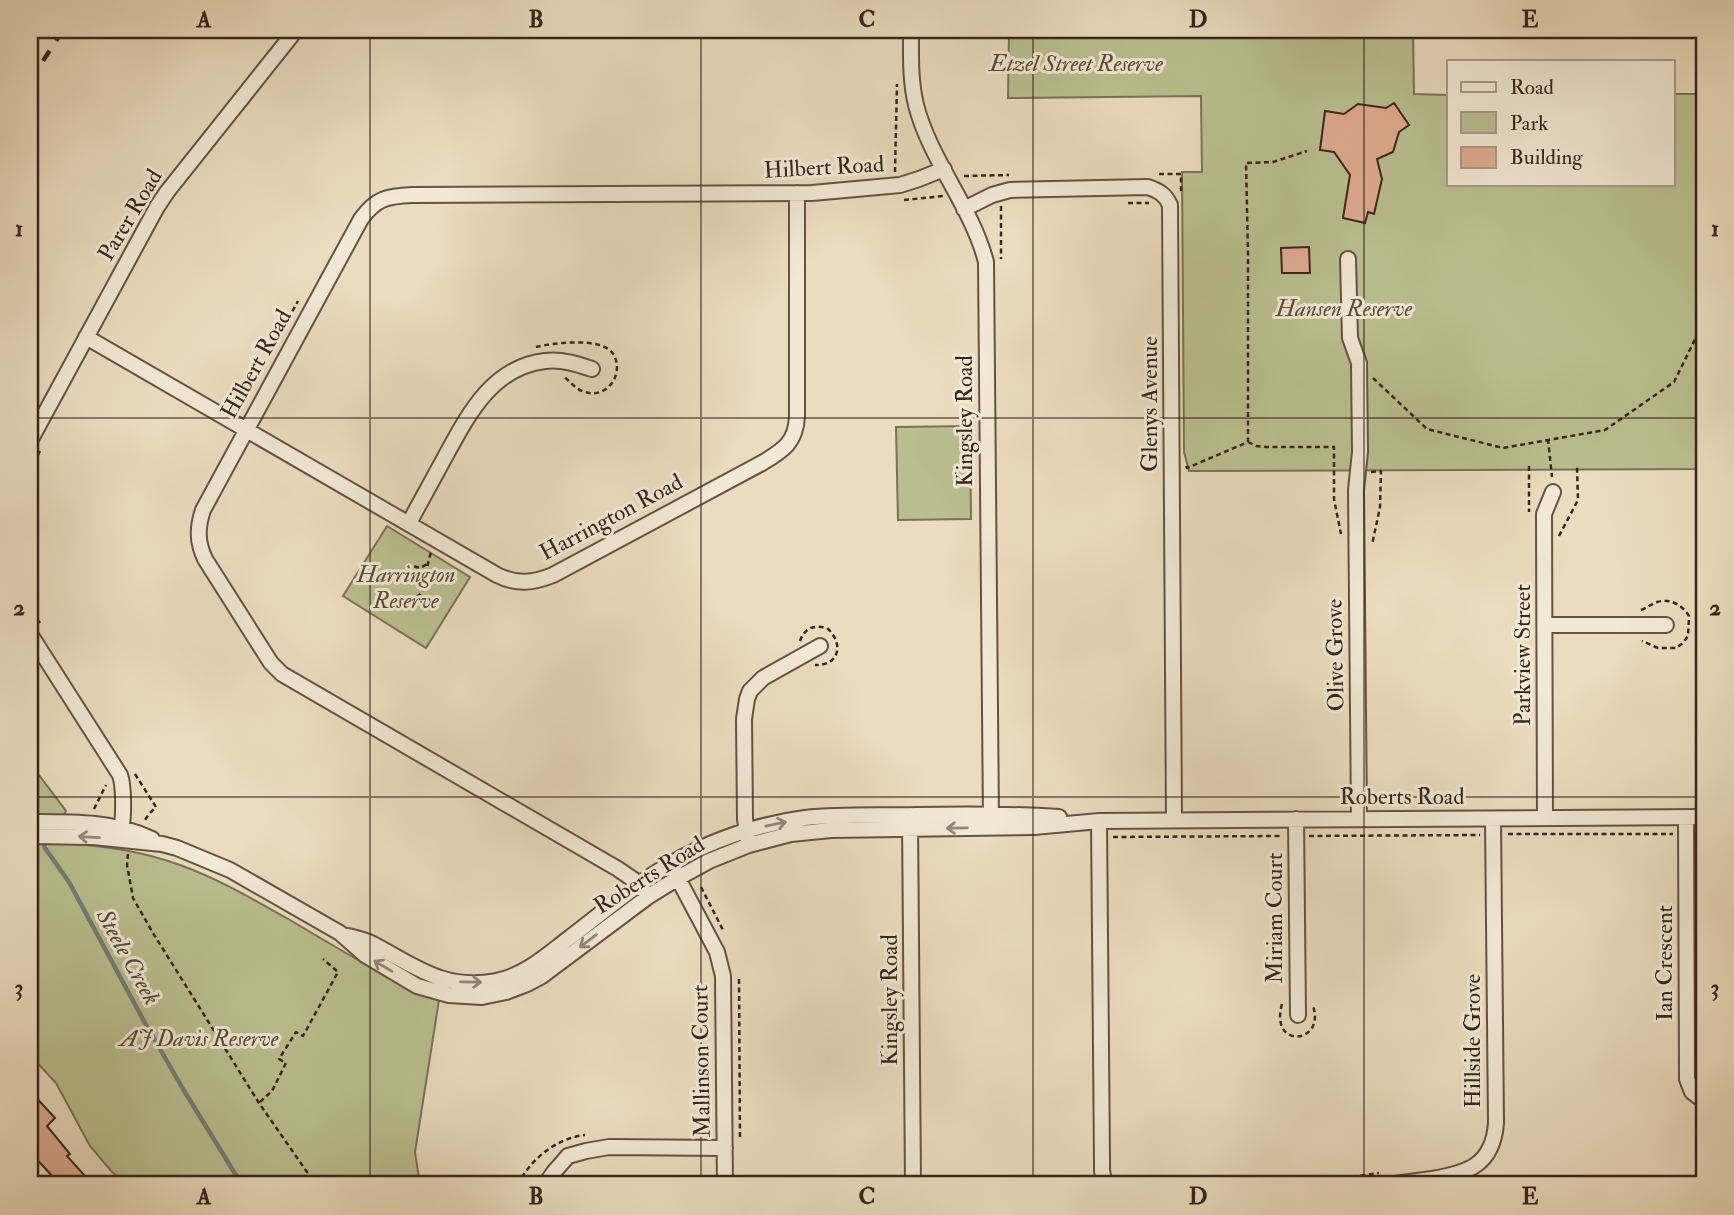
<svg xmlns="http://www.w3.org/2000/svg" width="1734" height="1215" font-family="'IM FELL Double Pica',serif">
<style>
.green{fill:#babf8f;stroke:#7a7256;stroke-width:2}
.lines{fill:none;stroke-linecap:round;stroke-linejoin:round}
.stream{stroke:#737e7a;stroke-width:4.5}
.building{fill:#dfab90;stroke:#39241c;stroke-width:2}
.minor-casing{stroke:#655244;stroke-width:18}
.path{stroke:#39241c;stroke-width:2.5;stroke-dasharray:5 3.5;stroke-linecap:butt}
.minor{stroke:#f1e8d5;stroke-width:14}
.rail{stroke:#39241c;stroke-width:4.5;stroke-dasharray:12 12;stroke-linecap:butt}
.oneway{stroke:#958678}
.grid{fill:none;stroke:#39241c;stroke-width:2;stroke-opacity:0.55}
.labels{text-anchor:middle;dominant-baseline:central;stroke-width:6;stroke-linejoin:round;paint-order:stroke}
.park-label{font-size:23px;font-style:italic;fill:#594b39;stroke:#f1e8d5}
.street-label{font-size:23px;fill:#39241c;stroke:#f1e8d5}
.water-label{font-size:24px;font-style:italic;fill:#514a43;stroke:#f1e8d5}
.neatline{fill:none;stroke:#39241c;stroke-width:2.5}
.grid-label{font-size:23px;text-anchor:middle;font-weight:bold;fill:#39241c}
</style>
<rect width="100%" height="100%" fill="#eadcbe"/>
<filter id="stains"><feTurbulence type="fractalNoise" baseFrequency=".00286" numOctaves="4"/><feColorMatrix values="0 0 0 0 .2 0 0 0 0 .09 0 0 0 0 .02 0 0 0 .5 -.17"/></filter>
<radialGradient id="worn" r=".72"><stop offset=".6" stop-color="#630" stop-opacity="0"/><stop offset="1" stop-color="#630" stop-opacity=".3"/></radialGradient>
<path class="green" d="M1009 30H1413L1414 94 1449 95V184H1673V94H1704V469L1189 471 1184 452 1182 172H1202L1201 96 1008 98Z
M970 426 971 519 898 520 896 427Z
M387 526 470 577 426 648 343 596Z
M30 763 66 811 62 820 70 844C108 846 144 852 180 865 219 879 254 900 290 920 330 944 370 967 410 990L439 1000 415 1152 420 1185H129L112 1172 90 1146 56 1083 30 1055Z"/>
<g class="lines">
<path class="stream" d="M41 838 45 848 69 882 145 1023 183 1089 242 1185"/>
</g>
<path class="building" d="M1394 103 1409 125 1399 132 1393 152 1377 159 1382 179 1374 214 1368 212 1365 223 1343 218 1350 175 1334 152 1320 150 1325 111 1344 114 1358 104 1386 108Z
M1309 247 1310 273H1282L1281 248Z
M30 1091 55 1118 47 1126 70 1154 67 1156 93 1185H45L54 1178 30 1152Z"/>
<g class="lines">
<g class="minor-casing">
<path id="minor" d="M911 30C911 55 910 80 916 105 930 160 972 207 986 262L991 821
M964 209 992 195 1010 190 1148 187C1159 191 1165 194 1170 205L1174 820
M1348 259 1350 338 1359 363 1360 452 1356 490 1359 819
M86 337 497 575C517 585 533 583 553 575L762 463C784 450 796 442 797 416V193
M30 441 157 207 167 192 296 30
M409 523C421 501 433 479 445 457 468 415 492 367 545 361 562 359 577 364 592 369
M1545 625H1666
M30 634 120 775C124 786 124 818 121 829 120 833 117 836 115 839
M1545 818 1544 514 1553 492
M1686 818 1687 1079 1692 1092 1704 1101
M910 819 913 1185
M1296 819 1298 1015
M1099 821 1102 1160V1171L1105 1185
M30 822C71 822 114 821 152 839
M30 836 93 837 162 844 177 848 230 870 340 933 365 955 417 986 449 995 482 997 506 992 527 984 542 976 649 896 678 878 709 861 749 845 791 834 831 830 1034 827 1099 821 1704 817
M748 839 745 819 744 719 747 699 750 691 763 678 820 646
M673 869 717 952 723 976 725 1185
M649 896 634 880 618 869 282 674 271 663 205 559C197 542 197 528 203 510L361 219C376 198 388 196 412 195L812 193 900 185 919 179 944 169
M348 936C356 938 365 940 373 944 415 966 444 991 496 981 524 976 547 955 568 939 598 916 626 892 657 872 701 844 753 825 805 818 842 814 879 816 916 815 964 814 1012 814 1059 817
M545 1185 554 1172 568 1156 586 1151 609 1147 725 1148
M1387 1185C1402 1183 1417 1181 1432 1179 1468 1173 1493 1165 1496 1123L1493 819"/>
</g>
<path class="path" d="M309 36 314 30
M895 172 897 84
M1159 174H1181V194
M964 176 1009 175
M904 200 943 196
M1128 203H1149
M1001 206V259
M1700 213 1704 224
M536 347C553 343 603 336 614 355 624 375 607 399 585 392 576 390 570 381 563 376
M1373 378 1427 429 1503 448 1605 430 1674 382 1704 321
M239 408 298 301
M1548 439 1552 477
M1248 442 1256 446 1266 447H1334V499L1341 534
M1186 466 1187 468 1248 442V253L1246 163 1273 162 1307 151
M1529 466V512
M30 470 40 451
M1371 472 1381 471 1380 507 1372 545
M1559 536 1578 500 1577 467
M406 566 410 565 420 568 427 564
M392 600 395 598C434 606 422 574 431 553
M30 606 40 623
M1641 610C1647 608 1651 604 1657 602 1671 598 1682 605 1689 616L1688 636 1683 643 1676 648H1658L1642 641
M800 641C805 627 814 625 827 628 844 643 840 666 815 665
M135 774 156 807 149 814 145 820
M94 809 106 785
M1508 834H1673
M1309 836 1480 835
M1113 837 1281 836
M128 854 127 865 133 898 153 933 259 1103 316 1185
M701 887 724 932
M739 979 740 1140
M1282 1004C1269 1050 1326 1044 1313 1006
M260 1102 272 1091 286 1063 279 1059 296 1032 303 1036 338 972 323 959
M30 1184 31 1185
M518 1185C530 1159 557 1138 585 1135
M567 1185 569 1178
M1293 1185 1379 1173"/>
<use href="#minor" class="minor"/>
<path class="rail" d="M30 81 63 30"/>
</g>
<defs><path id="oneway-shaft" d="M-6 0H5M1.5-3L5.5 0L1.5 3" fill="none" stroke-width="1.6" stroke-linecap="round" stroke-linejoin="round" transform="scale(1.75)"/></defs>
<g class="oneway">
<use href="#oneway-shaft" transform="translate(776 824) rotate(-12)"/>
<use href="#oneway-shaft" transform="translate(957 828) rotate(179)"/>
<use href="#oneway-shaft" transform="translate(89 837) rotate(-177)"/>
<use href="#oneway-shaft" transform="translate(588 941) rotate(143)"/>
<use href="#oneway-shaft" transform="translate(383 966) rotate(-149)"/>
<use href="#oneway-shaft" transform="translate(471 982) rotate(1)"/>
</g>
<path class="grid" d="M370 30V1185M701 30V1185M1033 30V1185M1364 30V1185M30 418H1704M30 797H1704"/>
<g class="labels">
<g class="park-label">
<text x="1076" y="63">Etzel Street Reserve</text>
<text x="1344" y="308">Hansen Reserve</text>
<text x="406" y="574">Harrington<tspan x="406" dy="26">Reserve</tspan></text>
<text x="199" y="1038">AJ Davis Reserve</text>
</g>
<g class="street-label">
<text transform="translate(824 167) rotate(-3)">Hilbert Road</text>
<text transform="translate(130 215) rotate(-59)">Parer Road</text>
<text transform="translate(256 364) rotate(-61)">Hilbert Road</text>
<text transform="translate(1149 404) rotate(-90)">Glenys Avenue</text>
<text transform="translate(964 421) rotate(-90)">Kingsley Road</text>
<text transform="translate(611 517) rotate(-28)">Harrington Road</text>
<text transform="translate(1335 655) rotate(-91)">Olive Grove</text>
<text transform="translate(1522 655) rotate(-90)">Parkview Street</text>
<text x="1402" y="796">Roberts Road</text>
<text transform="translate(649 875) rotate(-32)">Roberts Road</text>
<text transform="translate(1274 918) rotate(-90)">Miriam Court</text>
<text transform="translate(1664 963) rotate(-90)">Ian Crescent</text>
<text transform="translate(889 1000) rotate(-90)">Kingsley Road</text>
<text transform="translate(1472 1041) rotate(-90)">Hillside Grove</text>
<text transform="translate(701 1061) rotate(-91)">Mallinson Court</text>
</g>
<g class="water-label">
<text transform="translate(128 957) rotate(61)">Steele Creek</text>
</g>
</g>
<rect width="1734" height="1215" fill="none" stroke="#eadcbe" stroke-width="77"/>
<rect x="1447" y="60" width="228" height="126" fill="#f1e8d5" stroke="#a79a8b" stroke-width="2"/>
<rect x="1461" y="82" width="35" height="10" fill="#f1e8d5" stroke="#a79a8b" stroke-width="2"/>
<text x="1510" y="94" font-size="21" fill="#39241c">Road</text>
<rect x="1461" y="112" width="35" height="21" fill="#babf8f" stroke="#a79a8b" stroke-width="2"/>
<text x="1510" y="130" font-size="21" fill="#39241c">Park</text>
<rect x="1461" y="147" width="35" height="21" fill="#dfab90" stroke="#a79a8b" stroke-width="2"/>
<text x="1510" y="164" font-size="21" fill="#39241c">Building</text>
<rect x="38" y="38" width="1658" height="1138" class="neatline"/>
<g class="grid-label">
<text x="204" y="27">A</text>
<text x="536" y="27">B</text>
<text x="867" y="27">C</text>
<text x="1198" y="27">D</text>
<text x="1530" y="27">E</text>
<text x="19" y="236">1</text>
<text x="1715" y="236">1</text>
<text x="19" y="615">2</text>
<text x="1715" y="615">2</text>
<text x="19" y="995">3</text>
<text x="1715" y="995">3</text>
<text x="204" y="1204">A</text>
<text x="536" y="1204">B</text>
<text x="867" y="1204">C</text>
<text x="1198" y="1204">D</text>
<text x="1530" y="1204">E</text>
</g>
<rect width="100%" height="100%" filter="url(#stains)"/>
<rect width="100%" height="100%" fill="url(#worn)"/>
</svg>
